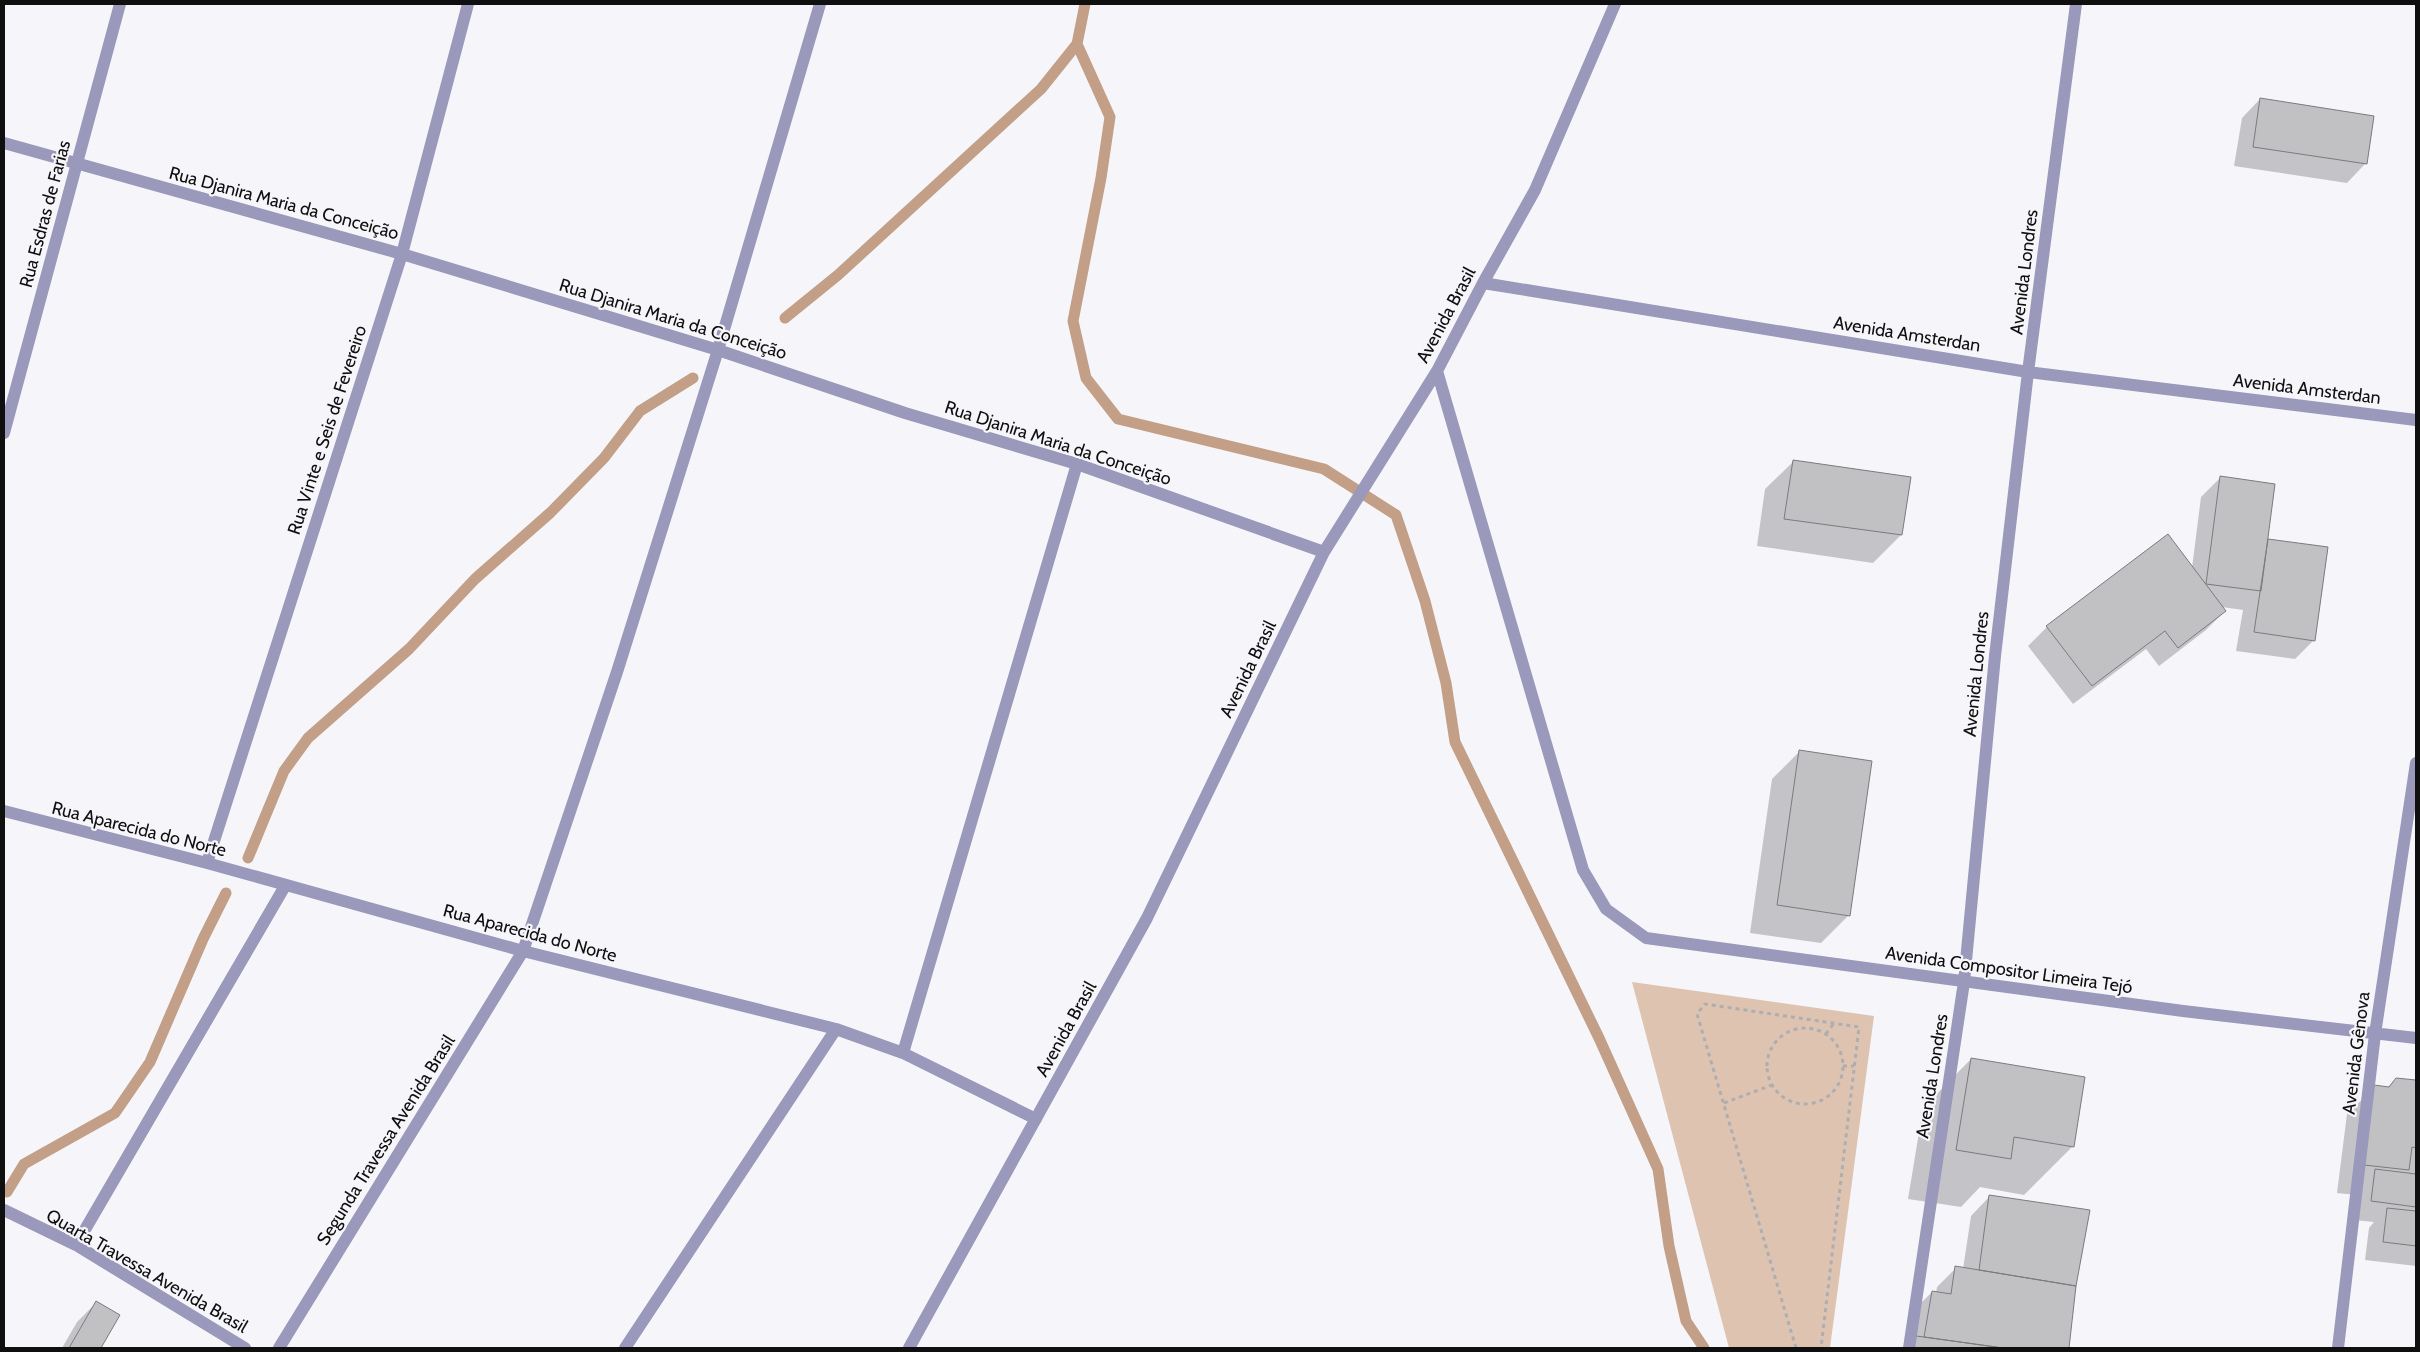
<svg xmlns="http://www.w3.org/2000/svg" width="2420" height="1352" font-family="Cabin,sans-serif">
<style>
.green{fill:#dec3b1}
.shadow{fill:#0003}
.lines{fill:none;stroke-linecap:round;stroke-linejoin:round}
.stream{stroke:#c29f86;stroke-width:11}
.building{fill:#c1c1c4;stroke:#7b7a7e}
.path{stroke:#aeaeb1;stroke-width:3;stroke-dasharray:4 4;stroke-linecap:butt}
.minor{stroke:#9a98bb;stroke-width:12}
.labels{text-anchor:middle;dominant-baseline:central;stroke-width:4.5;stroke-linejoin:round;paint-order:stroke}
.street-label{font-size:18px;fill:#0f0f10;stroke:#f6f6fa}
</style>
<rect width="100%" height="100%" fill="#f6f6fa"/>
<path class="green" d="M1632 982 1874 1016 1830 1348H1729Z"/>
<path class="shadow" d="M2260 99 2372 117 2365 164 2347 183 2234 166 2242 118Z
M1793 462 1901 535 1873 563 1757 546 1765 489Z
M2220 478 2266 540 2327 548 2314 640 2295 659 2236 651 2243 610 2222 607 2225 611 2206 630 2159 666 2146 649 2073 704 2028 646 2047 627 2192 568 2201 497Z
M1799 752 1849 915 1821 943 1750 933 1772 779Z
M1971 1059 2073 1146 2024 1195 1980 1187 1961 1207 1908 1199 1923 1108Z
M2396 1079 2416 1082V1266L2365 1260 2369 1228 2374 1222 2353 1220 2356 1195 2337 1193 2347 1114 2375 1087 2387 1088Z
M1989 1197 2075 1286 2067 1348H1905L1913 1311 1932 1292 1936 1293 1937 1287 1956 1268 1963 1269 1971 1216Z
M96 1303 118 1315 100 1348H62L77 1322Z"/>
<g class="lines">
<path class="stream" d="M1085 4 1077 44 1110 117 1101 178 1073 321 1086 378 1118 419 1324 469 1396 515 1425 601 1446 683 1455 742 1599 1038 1658 1169 1669 1246 1686 1321 1704 1348
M785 318 838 275 1041 89 1077 44
M248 858 284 771 308 738 409 649 475 579 550 513 604 458 640 411 693 378
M7 1192 24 1164 115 1113 150 1062 203 939 226 893"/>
</g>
<path class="building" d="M2260 98 2374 116 2367 164 2253 147Z
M1793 460 1911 477 1902 535 1784 519Z
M2220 476 2275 484 2261 591 2206 584Z
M2168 534 2226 611 2178 648 2165 631 2092 686 2046 626Z
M2268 539 2328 547 2315 641 2254 632Z
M1799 750 1872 761 1850 916 1777 905Z
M1971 1058 2085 1077 2074 1147 2014 1137 2011 1159 1956 1150Z
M2396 1078 2416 1080V1148L2412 1147 2409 1170 2364 1165 2374 1085 2389 1087Z
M2375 1169 2416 1174V1207L2371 1201Z
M1989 1195 2090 1210 2076 1286 1979 1270Z
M2387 1208 2416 1211V1246L2383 1242Z
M1955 1266 2076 1286 2069 1348H2003L1924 1337 1932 1291 1951 1294Z
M96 1301 120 1315 101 1348H69Z
M1916 1336 1924 1337 2003 1348H1914Z"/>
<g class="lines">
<path class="path" d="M1767 1066a38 38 0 1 1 76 0a38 38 0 1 1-76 0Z
M1826 1034 1834 1023
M1843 1066H1854
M1724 1103 1772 1085
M1796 1348 1697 1014 1705 1004 1859 1027 1821 1348"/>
<path class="minor" d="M4 143 402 254 718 350 905 413 1077 464 1324 552
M1483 283 2028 372 2416 420
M1437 371 1583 870 1606 909 1646 938 2183 1011 2416 1038
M4 433 120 4
M4 811 207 863 523 951 836 1029 903 1053 1036 1119
M207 863 402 254 468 4
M903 1053 1077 464
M4 1210 76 1245 245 1348
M76 1245 285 886
M279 1348 523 951 617 672 718 350 820 4
M625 1348 836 1029
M909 1348 1147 918 1324 552 1437 371 1483 283 1535 190 1615 4
M1909 1348 1964 982 1995 656 2028 372 2076 4
M2338 1348 2375 1034 2416 763"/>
</g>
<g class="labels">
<g class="street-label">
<text transform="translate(284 203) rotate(15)">Rua Djanira Maria da Conceição</text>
<text transform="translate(45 214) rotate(-75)">Rua Esdras de Farias</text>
<text transform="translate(2024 272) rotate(-83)">Avenida Londres</text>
<text transform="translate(1446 315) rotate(-62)">Avenida Brasil</text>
<text transform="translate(673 319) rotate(17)">Rua Djanira Maria da Conceição</text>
<text transform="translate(1907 334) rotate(9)">Avenida Amsterdan</text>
<text transform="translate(2307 389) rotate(7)">Avenida Amsterdan</text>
<text transform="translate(327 430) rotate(-72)">Rua Vinte e Seis de Fevereiro</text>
<text transform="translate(1058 443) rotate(18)">Rua Djanira Maria da Conceição</text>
<text transform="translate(1248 669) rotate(-64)">Avenida Brasil</text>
<text transform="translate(1976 674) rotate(-84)">Avenida Londres</text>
<text transform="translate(139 829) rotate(14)">Rua Aparecida do Norte</text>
<text transform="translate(530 933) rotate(15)">Rua Aparecida do Norte</text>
<text transform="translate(2009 970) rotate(8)">Avenida Compositor Limeira Tejó</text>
<text transform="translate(1066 1029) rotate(-61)">Avenida Brasil</text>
<text transform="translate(2356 1053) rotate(-83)">Avenida Gênova</text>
<text transform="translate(1932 1076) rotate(-81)">Avenida Londres</text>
<text transform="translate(386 1140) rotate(-58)">Segunda Travessa Avenida Brasil</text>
<text transform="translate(147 1271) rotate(30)">Quarta Travessa Avenida Brasil</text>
</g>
</g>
<rect width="2420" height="1352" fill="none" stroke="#0f0f10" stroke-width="10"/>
</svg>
